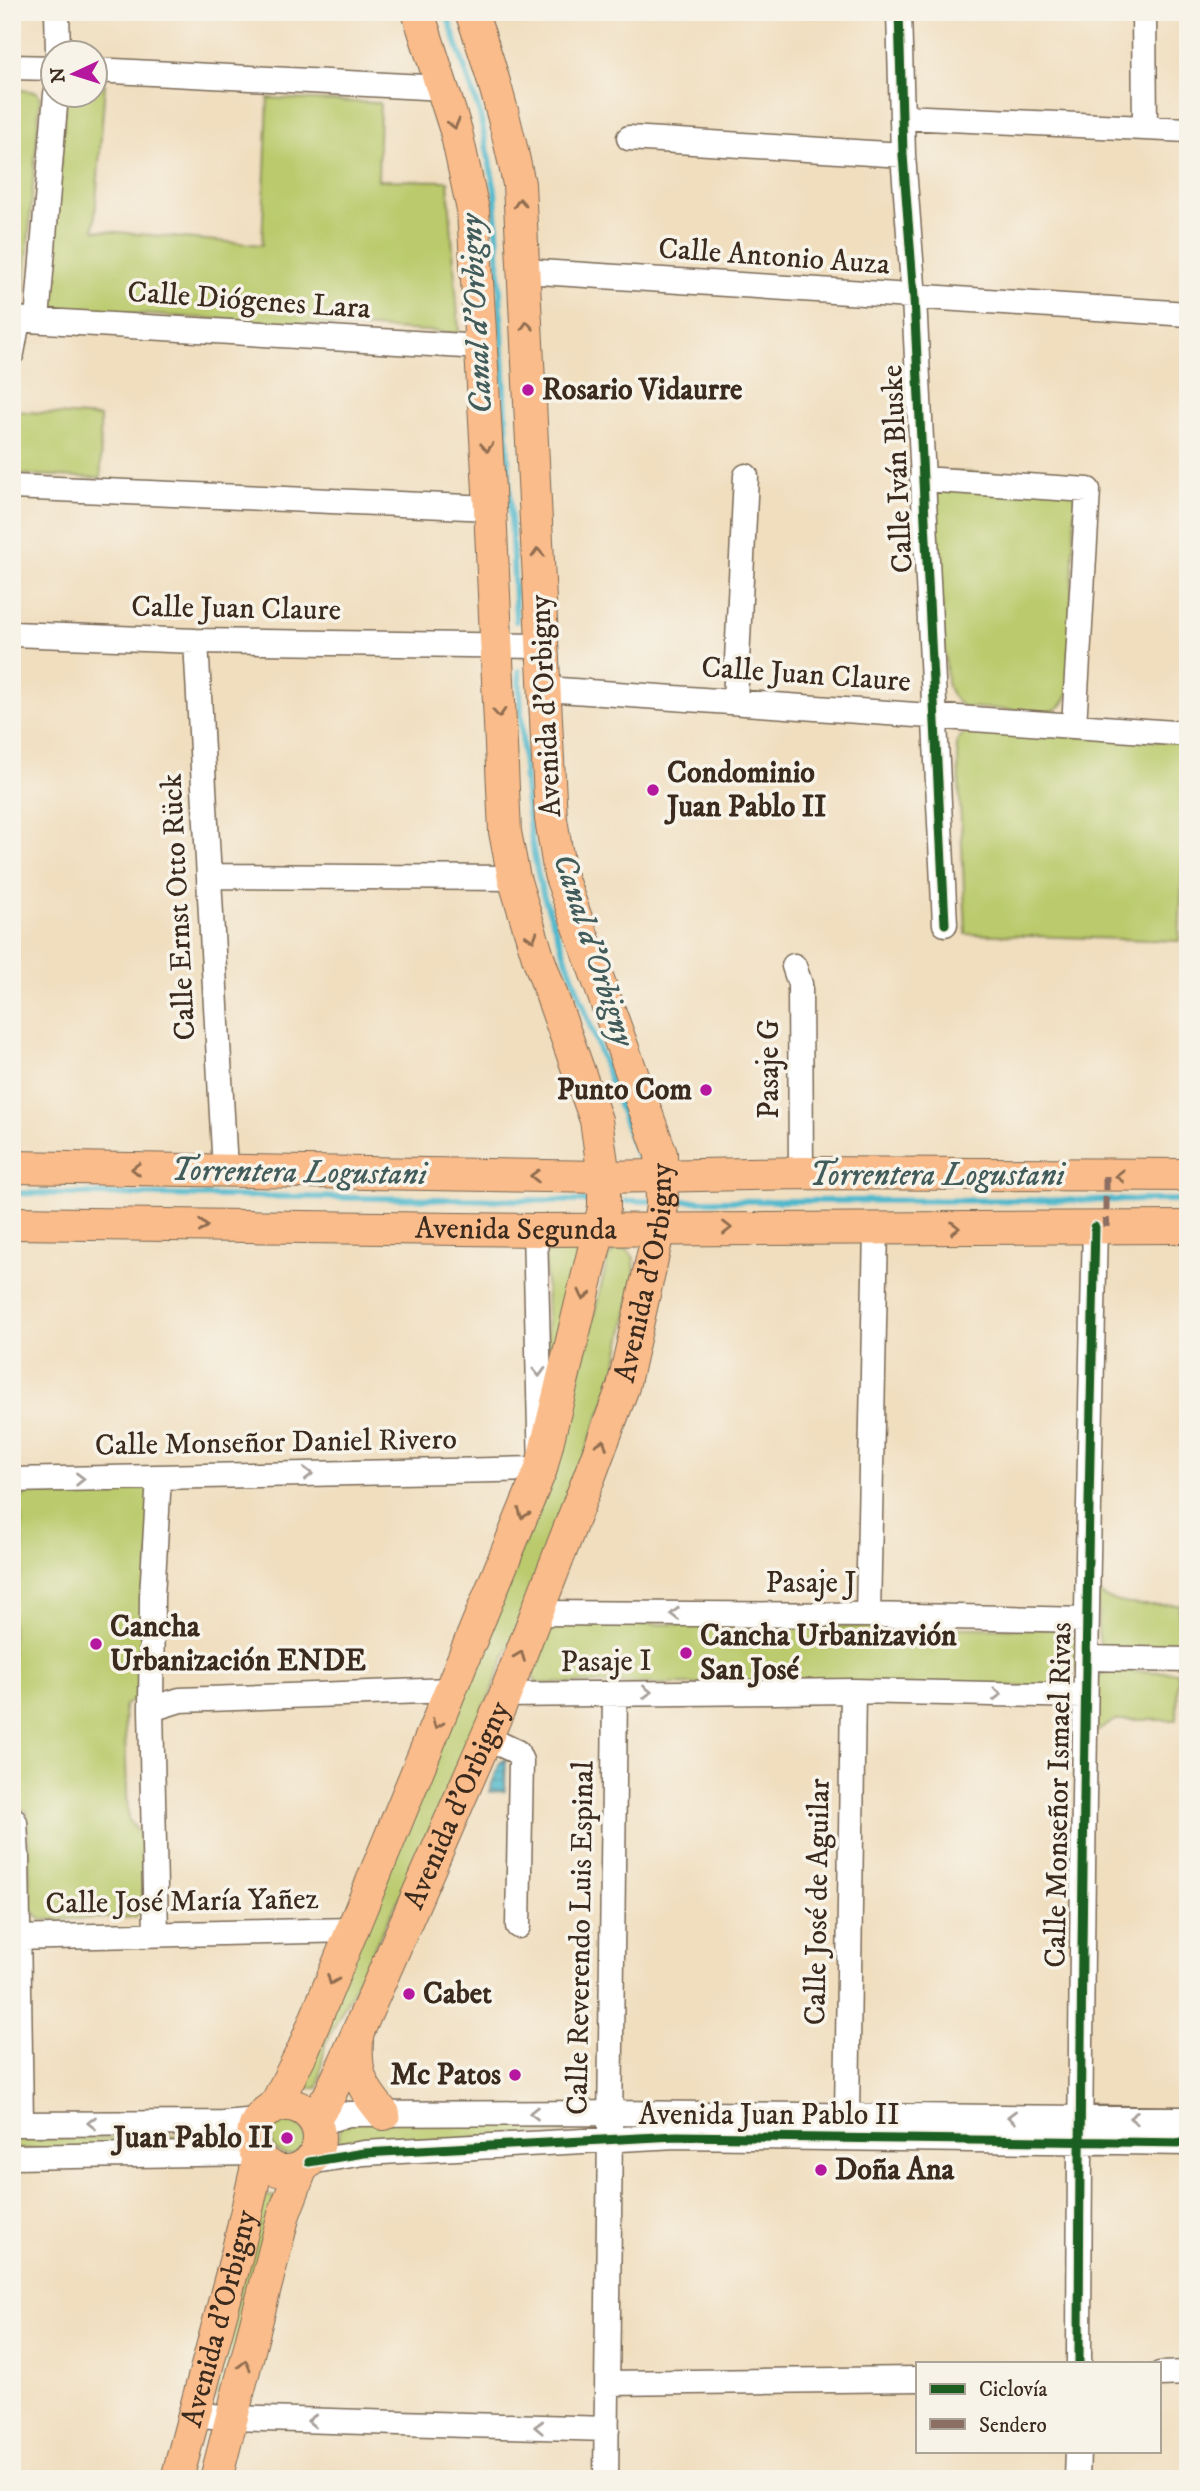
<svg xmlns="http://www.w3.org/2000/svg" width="1200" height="2491" font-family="'IM FELL DW Pica',serif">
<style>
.green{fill:#baca6c;stroke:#7a7a45;stroke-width:2}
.water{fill:url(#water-rules);stroke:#447175;stroke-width:2}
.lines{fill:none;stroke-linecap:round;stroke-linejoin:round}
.stream{stroke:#4eb8cc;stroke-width:6}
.minor-casing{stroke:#7a6956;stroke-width:27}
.major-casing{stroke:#7a6956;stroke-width:34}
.minor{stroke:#fff;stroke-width:24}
.major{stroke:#f9bc8a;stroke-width:32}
.quiet{stroke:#8d6e63;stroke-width:7;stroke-dasharray:14 7;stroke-linecap:butt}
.cycleway-casing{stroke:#f7f3e8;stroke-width:13}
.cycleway{stroke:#1b5e20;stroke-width:9}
.oneway{stroke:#906c4f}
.oneway2{stroke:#a79f9a}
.poi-dot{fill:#b5179e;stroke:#f7f3e8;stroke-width:2.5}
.labels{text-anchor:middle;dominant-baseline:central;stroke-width:7;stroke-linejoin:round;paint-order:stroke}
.street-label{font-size:30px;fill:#3b2a1e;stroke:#f7f3e8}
.poi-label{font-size:30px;font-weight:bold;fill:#3b2a1e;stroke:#f7f3e8;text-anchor:start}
.water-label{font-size:32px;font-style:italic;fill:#425c5b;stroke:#f7f3e8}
</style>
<defs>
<pattern id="water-rules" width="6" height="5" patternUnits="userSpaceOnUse" patternTransform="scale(1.75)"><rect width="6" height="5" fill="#4eb8cc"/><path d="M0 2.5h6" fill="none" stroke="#4296a5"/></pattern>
</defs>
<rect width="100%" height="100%" fill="#f7f3e8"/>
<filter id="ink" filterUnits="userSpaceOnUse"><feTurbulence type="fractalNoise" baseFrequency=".0143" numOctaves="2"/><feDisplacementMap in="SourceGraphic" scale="14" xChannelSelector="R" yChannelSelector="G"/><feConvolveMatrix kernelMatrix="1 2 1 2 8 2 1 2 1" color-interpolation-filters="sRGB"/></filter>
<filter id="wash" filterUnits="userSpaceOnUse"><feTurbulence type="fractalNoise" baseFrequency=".00686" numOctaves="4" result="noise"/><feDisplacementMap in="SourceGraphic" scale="28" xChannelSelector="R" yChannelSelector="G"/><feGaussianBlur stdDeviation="1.57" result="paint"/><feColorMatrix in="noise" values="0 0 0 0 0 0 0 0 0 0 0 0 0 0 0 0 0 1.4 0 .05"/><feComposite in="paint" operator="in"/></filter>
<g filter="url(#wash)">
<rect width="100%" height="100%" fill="#f0debf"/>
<path class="green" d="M105 84 94 230 262 245 268 98 380 103 378 180 448 181 459 333 48 309 66 95 94 94 95 85Z
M12 89 37 92 40 98 24 295 21 301 12 303Z
M14 411 100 417 101 478 12 474Z
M933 471 1076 478 1068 694C1063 705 1060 709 1048 712L964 707C954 700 950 694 947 682Z
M968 730 1188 743 1179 941 966 934 958 757C955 744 957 737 968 730Z
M545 1244 570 1245 577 1254V1265L553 1362 548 1353Z
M615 1250H628L634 1258 635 1276 613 1381 492 1690 399 1898 325 2045 318 2088H291L556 1467 608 1258Z
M153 1488 143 1694 124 1706 128 1819 141 1835 143 1908 135 1917 41 1920 31 1909 27 1811 12 1806V1592C30 1573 21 1528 20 1503L23 1496 32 1491Z
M1098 1593C1121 1609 1152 1604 1179 1605L1178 1649 1108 1648 1100 1643 1098 1632Z
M553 1623 1062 1629 1072 1632C1084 1650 1079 1675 1060 1687L537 1683 532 1675Z
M1110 1671 1178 1672 1177 1720H1116L1096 1732 1097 1681 1101 1674Z
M340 2119 567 2120 568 2132 339 2147Z
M271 2138a17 17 0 1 1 34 0a17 17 0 1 1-34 0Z
M236 2134 237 2147 12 2149V2140Z
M263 2195 275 2197 222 2400 213 2399Z"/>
<path class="water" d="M506 1759 505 1791 489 1792 500 1763Z"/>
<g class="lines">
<path class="stream" d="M446 12 480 114 495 190 516 621
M519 671C523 745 523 822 543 894L637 1155
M12 1193 586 1201
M627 1201H649
M685 1201 1188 1200"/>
</g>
</g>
<g filter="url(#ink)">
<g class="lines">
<g class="minor-casing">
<path id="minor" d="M57 12 58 52
M899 12 903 155 914 298 945 924
M1144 12 1145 128
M12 67 52 68
M94 70 444 88
M903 117 1188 130
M629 138 903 155
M524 271 1188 314
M12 319 481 347
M37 320 56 94
M12 353 18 320
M922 479 1088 490 1074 726
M12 487 490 508
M12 634 196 641 542 646
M196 641 225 1170
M545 689 1188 734
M735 701 746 476
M209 876 514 878
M794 966 800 984 801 1173
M12 1480 541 1469 535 1230
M536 1613 868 1615 1086 1620
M868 1615 876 1228
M1086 1658 1188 1660
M505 1695 853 1691 1085 1696
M151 1709 180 1700 451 1690
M484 1741 502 1745 517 1752 521 1761 518 1926
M12 1818 15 1822 17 1857 21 2123
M156 1933 151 1709 152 1596 159 1477
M12 1938 353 1930
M847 2115 853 1691
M12 2124 223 2123 258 2120
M316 2124 348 2114 611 2113 1188 2119
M12 2157 257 2153
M309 2162 364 2153 676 2136 1188 2143
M1079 2363C1080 1985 1086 1606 1095 1227
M1160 2374 1188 2373
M608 2383 918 2379
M193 2414 232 2418 607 2429
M606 2479 615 1693
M1077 2479 1078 2451"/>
</g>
<g class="major-casing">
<g id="major">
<path d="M12 1167 604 1177 801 1173 1188 1175"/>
<path id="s1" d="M12 1223 535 1230 1188 1227"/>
<path d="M357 2040C355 2075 361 2087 384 2114"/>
<circle cx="286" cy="2138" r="33"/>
<path d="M274 2108 303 2050 541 1469 604 1208V1177L596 1120 538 957 514 878 505 832 490 508 473 210 456 131 418 12"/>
<path id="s2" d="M314 2119 329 2096 344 2064 505 1695 590 1475 623 1387 659 1228 662 1205 661 1154 560 874 551 819 519 184C507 125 492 69 471 12"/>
<path id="s3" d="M177 2479 237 2254 259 2157"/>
<path d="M216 2479 284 2214 302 2167"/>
</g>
</g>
<use href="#minor" class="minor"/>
<use href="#major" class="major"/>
<path class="quiet" d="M1106 1176V1227"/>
<g class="cycleway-casing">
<path id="cycleway" d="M899 12 903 155 914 298 945 924
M309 2162 364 2153 676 2136 1188 2143
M1079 2363C1080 1985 1086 1606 1095 1227"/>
</g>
<use href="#cycleway" class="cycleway"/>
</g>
<defs><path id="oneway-chevron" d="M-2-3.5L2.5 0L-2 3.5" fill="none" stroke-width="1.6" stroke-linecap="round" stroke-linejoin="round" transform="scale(1.75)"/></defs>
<g class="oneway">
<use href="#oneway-chevron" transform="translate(454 124) rotate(75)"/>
<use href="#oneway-chevron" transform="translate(520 203) rotate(-94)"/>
<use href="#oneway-chevron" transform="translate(527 326) rotate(-93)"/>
<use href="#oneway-chevron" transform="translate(487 447) rotate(87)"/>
<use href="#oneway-chevron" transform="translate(538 553) rotate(-93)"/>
<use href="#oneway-chevron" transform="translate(499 713) rotate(87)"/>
<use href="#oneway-chevron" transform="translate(532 937) rotate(73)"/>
<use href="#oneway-chevron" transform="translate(136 1169) rotate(-179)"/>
<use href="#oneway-chevron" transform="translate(535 1176) rotate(-179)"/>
<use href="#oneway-chevron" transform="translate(1120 1176) rotate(180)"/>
<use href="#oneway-chevron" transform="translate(203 1226) rotate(1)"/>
<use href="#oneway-chevron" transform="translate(727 1228)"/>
<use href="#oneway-chevron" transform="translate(955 1228)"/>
<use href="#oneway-chevron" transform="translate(584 1295) rotate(104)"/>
<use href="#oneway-chevron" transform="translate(602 1444) rotate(-70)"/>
<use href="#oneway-chevron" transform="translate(523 1514) rotate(112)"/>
<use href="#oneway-chevron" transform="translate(520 1656) rotate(-69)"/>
<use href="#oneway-chevron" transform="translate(437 1724) rotate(112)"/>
<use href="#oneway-chevron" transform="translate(332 1980) rotate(112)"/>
<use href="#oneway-chevron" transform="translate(245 2365) rotate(-76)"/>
</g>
<g class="oneway2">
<use href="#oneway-chevron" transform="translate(539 1372) rotate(88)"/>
<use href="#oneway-chevron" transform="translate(308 1474) rotate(-1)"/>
<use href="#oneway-chevron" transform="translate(80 1479) rotate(-1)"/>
<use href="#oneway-chevron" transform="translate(675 1614) rotate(-180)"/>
<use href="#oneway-chevron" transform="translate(647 1692)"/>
<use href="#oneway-chevron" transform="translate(997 1694) rotate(1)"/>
<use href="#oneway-chevron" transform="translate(534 2113) rotate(180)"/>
<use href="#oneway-chevron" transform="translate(1012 2117) rotate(-179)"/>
<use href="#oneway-chevron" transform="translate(1134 2118) rotate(-179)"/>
<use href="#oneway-chevron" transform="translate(92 2123) rotate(180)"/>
<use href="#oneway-chevron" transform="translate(312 2421) rotate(-178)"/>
<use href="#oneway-chevron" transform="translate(539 2427) rotate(-178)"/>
</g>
</g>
<g class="poi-dot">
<circle cx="528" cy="390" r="7"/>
<circle cx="653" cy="790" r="7"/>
<circle cx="706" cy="1090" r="7"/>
<circle cx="96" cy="1644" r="7"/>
<circle cx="686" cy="1653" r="7"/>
<circle cx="409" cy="1994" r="7"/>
<circle cx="515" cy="2075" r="7"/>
<circle cx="287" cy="2138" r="7"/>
<circle cx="821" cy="2170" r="7"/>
</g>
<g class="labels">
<g class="street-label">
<text transform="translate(774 257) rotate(4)">Calle Antonio Auza</text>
<text transform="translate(249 301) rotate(4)">Calle Diógenes Lara</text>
<text transform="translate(898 469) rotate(-93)">Calle Iván Bluske</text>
<text transform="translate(236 609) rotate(1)">Calle Juan Claure</text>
<text transform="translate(806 675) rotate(4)">Calle Juan Claure</text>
<text transform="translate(546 706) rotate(-93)">Avenida d'Orbigny</text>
<text transform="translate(179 907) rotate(-93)">Calle Ernst Otto Rück</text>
<text transform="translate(769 1069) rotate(-90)">Pasaje G</text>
<text stroke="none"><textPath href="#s1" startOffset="504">Avenida Segunda</textPath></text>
<text stroke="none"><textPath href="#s2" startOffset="912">Avenida d'Orbigny</textPath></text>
<text transform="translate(276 1443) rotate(-1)">Calle Monseñor Daniel Rivero</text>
<text x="811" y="1583">Pasaje J</text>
<text transform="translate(606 1662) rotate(-1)">Pasaje I</text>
<text transform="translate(1059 1795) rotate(-89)">Calle Monseñor Ismael Rivas</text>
<text stroke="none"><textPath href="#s2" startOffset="345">Avenida d'Orbigny</textPath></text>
<text transform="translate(182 1902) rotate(-1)">Calle José María Yañez</text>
<text transform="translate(818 1902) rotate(-89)">Calle José de Aguilar</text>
<text transform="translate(581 1938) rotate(-89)">Calle Reverendo Luis Espinal</text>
<text x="769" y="2115">Avenida Juan Pablo II</text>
<text stroke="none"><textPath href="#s3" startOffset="166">Avenida d'Orbigny</textPath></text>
</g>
<g class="poi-label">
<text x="542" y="390">Rosario Vidaurre</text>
<text x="667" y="773">Condominio<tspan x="667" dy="34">Juan Pablo II</tspan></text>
<text x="692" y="1090" text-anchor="end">Punto Com</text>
<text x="110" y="1627">Cancha<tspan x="110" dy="34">Urbanización ENDE</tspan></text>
<text x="700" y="1636">Cancha Urbanizavión<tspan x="700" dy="34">San José</tspan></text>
<text x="423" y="1994">Cabet</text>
<text x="501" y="2075" text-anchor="end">Mc Patos</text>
<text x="273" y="2138" text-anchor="end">Juan Pablo II</text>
<text x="835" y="2170">Doña Ana</text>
</g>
<g class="water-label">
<text transform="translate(477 314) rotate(-93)">Canal d'Orbigny</text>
<text transform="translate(593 950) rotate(72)">Canal d'Orbigny</text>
<text transform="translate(299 1173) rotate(1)">Torrentera Logustani</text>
<text x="937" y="1176">Torrentera Logustani</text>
</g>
</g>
<rect width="1200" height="2491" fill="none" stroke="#f7f3e8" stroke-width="42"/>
<rect x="916" y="2362" width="245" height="91" fill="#f7f3e8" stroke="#aca397" stroke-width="2"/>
<rect x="930" y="2384" width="35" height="10" fill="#1b5e20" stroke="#aca397" stroke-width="2"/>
<text x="979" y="2396" font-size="21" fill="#3b2a1e">Ciclovía</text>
<rect x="930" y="2419" width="35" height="10" fill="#8d6e63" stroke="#aca397" stroke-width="2"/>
<text x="979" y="2432" font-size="21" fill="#3b2a1e">Sendero</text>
<g transform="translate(74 74) rotate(266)"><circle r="33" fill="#f7f3e8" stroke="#aca397" stroke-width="2"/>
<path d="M0-5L12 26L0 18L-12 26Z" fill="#b5179e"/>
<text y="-10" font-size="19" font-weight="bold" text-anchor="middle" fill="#3b2a1e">N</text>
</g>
</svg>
